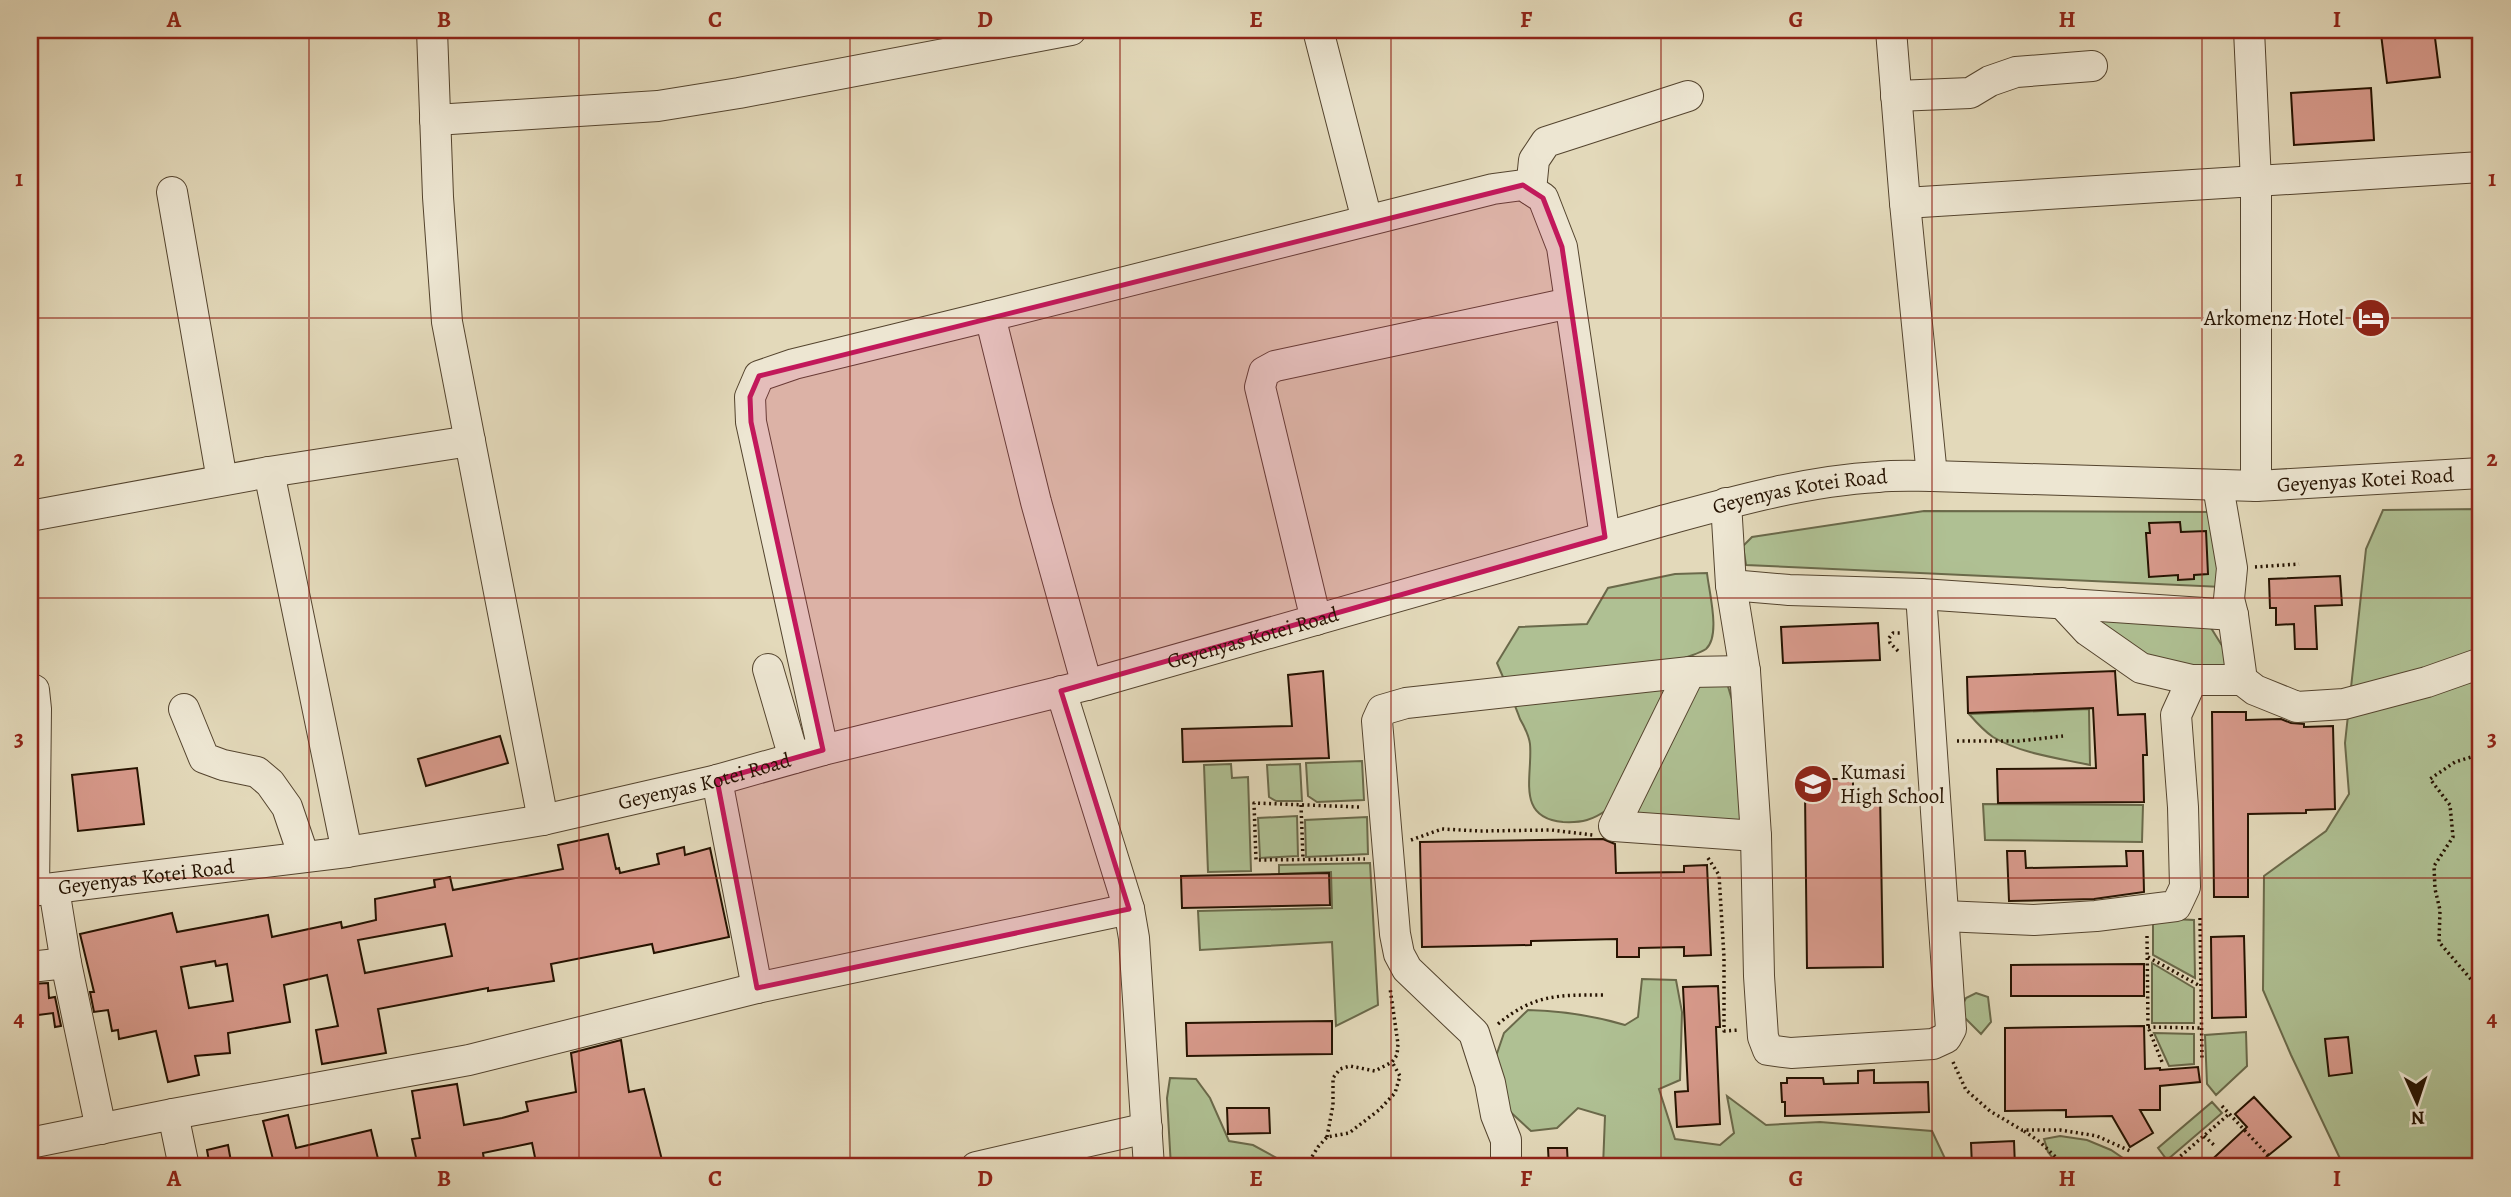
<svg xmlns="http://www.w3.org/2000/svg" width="2511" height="1197" font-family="Alegreya,serif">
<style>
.green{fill:#afc093;stroke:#6a694a;stroke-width:2}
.building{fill:#d89a8c;stroke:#251200;stroke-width:2;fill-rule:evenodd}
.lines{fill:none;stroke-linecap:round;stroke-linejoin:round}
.minor-casing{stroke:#54442e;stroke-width:32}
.path{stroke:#251200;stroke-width:3.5;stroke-dasharray:2 3.5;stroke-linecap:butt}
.minor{stroke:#ede6d2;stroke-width:30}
.marked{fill:#c2185b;fill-opacity:0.2;stroke:#c2185b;stroke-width:5;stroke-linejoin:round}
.grid{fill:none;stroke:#8f2418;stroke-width:2;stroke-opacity:0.55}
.labels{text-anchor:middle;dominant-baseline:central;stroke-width:7;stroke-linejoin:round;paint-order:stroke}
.poi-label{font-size:21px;fill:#251200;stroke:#ede6d2;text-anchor:end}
.street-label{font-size:21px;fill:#251200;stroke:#ede6d2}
.neatline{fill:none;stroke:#8f2418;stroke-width:2.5}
.grid-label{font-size:23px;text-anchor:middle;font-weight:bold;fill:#8f2418}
</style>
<rect width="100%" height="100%" fill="#e3d9ba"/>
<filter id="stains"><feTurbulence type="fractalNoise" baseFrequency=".00286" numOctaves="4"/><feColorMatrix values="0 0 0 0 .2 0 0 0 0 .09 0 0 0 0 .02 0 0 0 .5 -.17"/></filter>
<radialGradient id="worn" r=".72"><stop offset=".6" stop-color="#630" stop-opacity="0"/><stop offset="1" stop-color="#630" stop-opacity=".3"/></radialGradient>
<path class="green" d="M2481 509V1167H2344L2291 1055 2263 990 2264 876 2326 831 2349 794 2345 743 2366 549 2383 510Z
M1924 511 2219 512 2222 587 1746 565 1743 546 1752 537Z
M1707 573C1709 592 1721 636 1706 649 1700 653 1692 655 1685 658L1608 809C1593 820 1582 823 1563 822 1515 818 1533 775 1530 744 1529 736 1524 726 1520 719 1513 700 1505 682 1497 663L1519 627 1587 624 1608 588 1675 574Z
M2081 617 2211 628 2226 652V665L2162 669Z
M1697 681 1727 683 1747 751 1741 823 1641 817 1632 809Z
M2089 709 2090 765C2058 758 2022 754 1993 737 1984 731 1976 722 1969 714Z
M1362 761 1364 800 1317 802 1308 796 1306 763Z
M1231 764 1232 778 1248 777 1251 871 1208 872 1204 765Z
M1300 764 1302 801H1276L1269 797 1267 765Z
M1983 804 2143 805 2142 842 1985 840Z
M1297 816 1298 856 1260 858 1258 818Z
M1367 817 1368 854 1306 857 1305 820Z
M1370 863 1378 1005 1336 1026 1332 942 1200 950 1198 911 1332 908 1331 872 1279 874V865Z
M2153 918 2194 920 2195 978 2153 955Z
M2152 963 2194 988V1023H2152Z
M1642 979 1676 980 1682 1012 1680 1080 1659 1089 1675 1139 1720 1145 1734 1133 1727 1096 1766 1125 1820 1122 1932 1131 1949 1167H1603L1605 1116 1578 1108 1557 1128 1531 1131 1506 1108 1492 1068 1504 1033 1528 1010C1562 1011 1592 1015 1625 1025L1638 1017Z
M1976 993 1988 997 1991 1022 1981 1034 1959 1012 1966 998Z
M2246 1032 2247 1066 2216 1095 2207 1084 2205 1035Z
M2154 1033 2194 1034V1064L2169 1066Z
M1170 1078 1196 1079 1210 1098 1229 1141 1253 1145 1282 1161 1284 1167H1171L1167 1098Z
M2212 1102 2222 1113 2167 1160 2158 1148Z
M2060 1136 2087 1140 2111 1150 2123 1158 2140 1159 2130 1167H2060L2048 1152 2044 1139Z"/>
<path class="building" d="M2421 30H2434L2440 77 2387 83 2381 34Z
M2371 88 2374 140 2294 145 2291 93Z
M2180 522 2181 532 2206 531 2208 574 2194 575V579L2178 580V575L2149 577 2146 533H2150L2149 523Z
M2340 576 2342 605 2315 606 2317 649H2295L2294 624 2276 625V608H2270L2269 579Z
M1878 623 1880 660 1783 663 1781 627Z
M1323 671 1329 758 1183 762 1182 729 1292 726 1288 675Z
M2115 671 2118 715 2145 714 2147 755H2143L2144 802 1998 803 1997 769 2096 768 2093 708 1968 713 1967 677Z
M2212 712H2246V720L2281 719 2291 723 2304 724V727L2333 726 2335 809 2306 810V813L2248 814V897H2214Z
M500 736 508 763 426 786 418 759Z
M137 768 144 824 78 831 72 775Z
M1826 779H1853V792H1880L1883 967 1807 968 1805 793H1826Z
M608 834 616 869 619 868 620 873 659 864 657 854 684 847 685 855 710 848 729 937 654 953 652 944 551 964 554 981 488 991V988L378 1009 386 1053 322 1064 316 1030 338 1026 327 975 284 985 290 1022 228 1033 230 1053 195 1056 199 1075 168 1082 156 1031 119 1039 118 1030 112 1031 108 1010 94 1012 90 992H94L80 934 172 913 177 932 268 915 272 937 341 922 342 928 376 920 375 899 435 887 434 880 450 877 453 890 563 869 558 845ZM445 924 452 956 365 973 358 940ZM215 961 216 966 227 964 233 1001 189 1008 181 967Z
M1603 839 1615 844 1616 873 1684 872V866L1707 865 1711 955 1684 956V947L1639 948V957H1617V939L1531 941V945L1422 947 1420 842Z
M2007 851H2025L2026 868 2127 866 2126 851H2143L2144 892 2094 899 2009 901Z
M1329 873 1330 905 1182 908 1181 876Z
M2244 936 2246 1017 2212 1018 2211 937Z
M2144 964V996H2011V965Z
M48 983 49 998 55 997 61 1026 55 1027 53 1013 30 1016V984Z
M1718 986 1720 1027H1716L1720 1124 1677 1127 1675 1092 1688 1091 1683 987Z
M1332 1021V1054L1187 1056 1186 1023Z
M2144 1026 2145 1069 2160 1068V1070L2198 1067 2200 1082 2160 1086V1110H2140L2153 1133 2130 1147 2112 1116 2066 1117V1110L2005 1111V1028Z
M2348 1037 2352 1073 2329 1076 2325 1039Z
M621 1040 629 1092 644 1089 663 1164 652 1167H537L532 1143 483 1153 485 1167H418L412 1139 420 1138 412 1091 457 1084 464 1125 502 1118 528 1111 526 1102 576 1092 571 1053Z
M1874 1070V1083L1928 1082 1929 1112 1785 1116V1102H1782L1781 1083H1787V1078H1823L1824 1084 1858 1083V1071Z
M2254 1097 2291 1137 2254 1167H2204L2247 1127 2235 1114Z
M1227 1108H1269L1270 1133 1228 1134Z
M288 1115 296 1148 371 1130 380 1167H275L263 1121Z
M2014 1141 2015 1167H1972L1971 1143Z
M228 1145 232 1167H210L207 1150Z
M1548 1148H1567L1568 1167H1549Z"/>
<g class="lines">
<g class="minor-casing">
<g id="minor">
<path d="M432 30 438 197 447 322 543 820"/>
<path d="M1318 30 1367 220"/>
<path d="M1891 30 1905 203 1932 476"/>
<path d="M2249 30 2256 182V486"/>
<path d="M1896 96 1970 93 1990 81 2016 72 2092 66"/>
<path d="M435 120 658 106 739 93 1071 30"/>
<path d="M1531 190 1534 160 1546 142 1688 96"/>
<path d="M172 192 222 480"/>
<path d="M1905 203 2481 167"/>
<path d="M990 316 1036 502 1087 685"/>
<path d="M269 472 347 852"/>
<path d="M1726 503 1731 585 1745 671 1756 836 1759 976 1763 1037 1768 1050 1791 1053 1933 1044 1946 1038 1951 1029 1921 594"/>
<path d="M30 516 269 472 470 441"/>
<path d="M1731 585 1789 590 1921 594 2233 615 2229 599 2232 568 2218 486"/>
<path d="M2062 603 2088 631 2141 668 2192 680"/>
<path d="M2233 615 2242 680 2255 690 2297 707 2344 704 2427 682 2481 663"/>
<path d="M1316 620 1260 387 1264 372 1275 366 1570 303"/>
<path d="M768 669 794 758"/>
<path d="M1690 672 1614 826 1756 836"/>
<path d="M30 688 34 690 36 709 34 891"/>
<path d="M1061 691 1129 909 1134 938 1149 1167"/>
<path d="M184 709 204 758 223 765 257 772 270 783 287 807 304 857"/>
<path d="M823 750 751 422 750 397 759 376 794 364 990 316 1493 189 1523 185 1543 198 1562 247 1605 537"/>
<path d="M717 780 757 988"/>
<path d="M54 889 66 963 101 1129"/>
<path id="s1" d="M30 891 347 852 543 820 717 780 823 750 1087 685 1662 521C1732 502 1805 481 1878 477 1896 475 1914 476 1932 476L2256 486 2481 473"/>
<path d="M1944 916 2034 920 2096 916 2176 906 2185 887 2183 807 2176 715 2192 680H2242"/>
<path d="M30 967 66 963"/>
<path d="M173 1114 184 1167"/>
<path d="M30 1143 173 1114 469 1060 757 988 1129 909"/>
<path d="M976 1167 1147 1128"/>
<path d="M1506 1167V1140L1496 1115 1490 1083 1474 1033 1407 969 1399 954 1395 934 1377 721 1382 710 1406 703 1690 672 1745 671"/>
</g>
</g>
<path class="path" d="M2255 567 2299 564
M1898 651 1890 643 1889 638 1893 633H1901
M1957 741H2019L2063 736
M2481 754 2455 762 2430 779 2450 805 2453 837 2434 866 2435 889 2440 910 2439 942 2481 991
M1301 805 1303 859
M1359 807 1254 803 1256 860 1365 859
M1411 840 1442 829 1480 831 1551 830 1593 835
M1708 858 1719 875 1724 957V1031L1740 1030
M2200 918 2202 1061
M2147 936 2148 1027 2162 1062
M2148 957 2200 986
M1498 1024C1534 994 1559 995 1603 995
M2148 1027 2200 1028
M1953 1062 1966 1090 1990 1111 2022 1130H2060L2097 1136 2130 1151
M2222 1106 2279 1167
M2024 1131 2040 1142 2066 1167
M2204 1136 2215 1146
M1327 1137 1333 1105V1078L1340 1069 1350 1066 1375 1071 1392 1062 1397 1055 1398 1044 1390 988
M1310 1167V1160L1318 1147 1327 1137 1349 1133 1379 1110 1395 1093 1400 1076 1392 1062
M2168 1167 2229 1114"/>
<use href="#minor" class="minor"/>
</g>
<path class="marked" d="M1523 185 1543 198 1562 247 1605 537 1061 691 1129 909 757 988 717 780 823 750 751 422 750 397 759 376Z"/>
<path class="grid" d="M309 30V1167M579 30V1167M850 30V1167M1120 30V1167M1391 30V1167M1661 30V1167M1932 30V1167M2202 30V1167M30 318H2481M30 598H2481M30 878H2481"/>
<defs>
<g id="hotel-disc" transform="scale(2.0125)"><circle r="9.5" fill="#8f2418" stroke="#ede6d2"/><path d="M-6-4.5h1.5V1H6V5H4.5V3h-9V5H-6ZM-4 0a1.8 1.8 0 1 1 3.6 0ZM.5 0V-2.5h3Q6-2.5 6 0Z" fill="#fff"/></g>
<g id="school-disc" transform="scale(2.0125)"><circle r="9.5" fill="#8f2418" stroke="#ede6d2"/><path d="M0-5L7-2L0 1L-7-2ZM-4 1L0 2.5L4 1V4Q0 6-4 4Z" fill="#fff"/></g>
</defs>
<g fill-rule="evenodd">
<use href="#hotel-disc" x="2371" y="318"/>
<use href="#school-disc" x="1813" y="784"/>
</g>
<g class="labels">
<g class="poi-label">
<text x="2344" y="318">Arkomenz Hotel</text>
<text x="1840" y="772" text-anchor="start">Kumasi<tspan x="1840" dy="24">High School</tspan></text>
</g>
<g class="street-label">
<text stroke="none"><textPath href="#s1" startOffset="2385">Geyenyas Kotei Road</textPath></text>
<text stroke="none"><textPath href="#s1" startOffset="1818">Geyenyas Kotei Road</textPath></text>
<text stroke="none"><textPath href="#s1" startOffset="1251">Geyenyas Kotei Road</textPath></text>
<text stroke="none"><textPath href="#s1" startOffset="684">Geyenyas Kotei Road</textPath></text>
<text stroke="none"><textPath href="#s1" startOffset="117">Geyenyas Kotei Road</textPath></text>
</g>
</g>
<rect width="2511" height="1197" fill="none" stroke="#e3d9ba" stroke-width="77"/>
<g transform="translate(2417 1102) rotate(177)" stroke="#ede6d2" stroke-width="5" paint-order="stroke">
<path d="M0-5L12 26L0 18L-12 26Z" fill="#251200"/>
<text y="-10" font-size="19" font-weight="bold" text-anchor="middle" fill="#251200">N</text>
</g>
<rect x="38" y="38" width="2434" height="1120" class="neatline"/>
<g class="grid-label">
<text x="174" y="27">A</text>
<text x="444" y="27">B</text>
<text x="715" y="27">C</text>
<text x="985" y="27">D</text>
<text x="1256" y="27">E</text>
<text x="1526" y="27">F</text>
<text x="1796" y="27">G</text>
<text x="2067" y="27">H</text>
<text x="2337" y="27">I</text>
<text x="19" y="186">1</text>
<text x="2492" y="186">1</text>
<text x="19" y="466">2</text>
<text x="2492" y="466">2</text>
<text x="19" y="746">3</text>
<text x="2492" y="746">3</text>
<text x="19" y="1026">4</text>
<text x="2492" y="1026">4</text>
<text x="174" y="1186">A</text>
<text x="444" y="1186">B</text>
<text x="715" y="1186">C</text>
<text x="985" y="1186">D</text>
<text x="1256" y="1186">E</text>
<text x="1526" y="1186">F</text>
<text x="1796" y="1186">G</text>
<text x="2067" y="1186">H</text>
<text x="2337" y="1186">I</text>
</g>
<rect width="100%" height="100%" filter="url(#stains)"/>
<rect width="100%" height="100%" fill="url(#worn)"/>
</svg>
